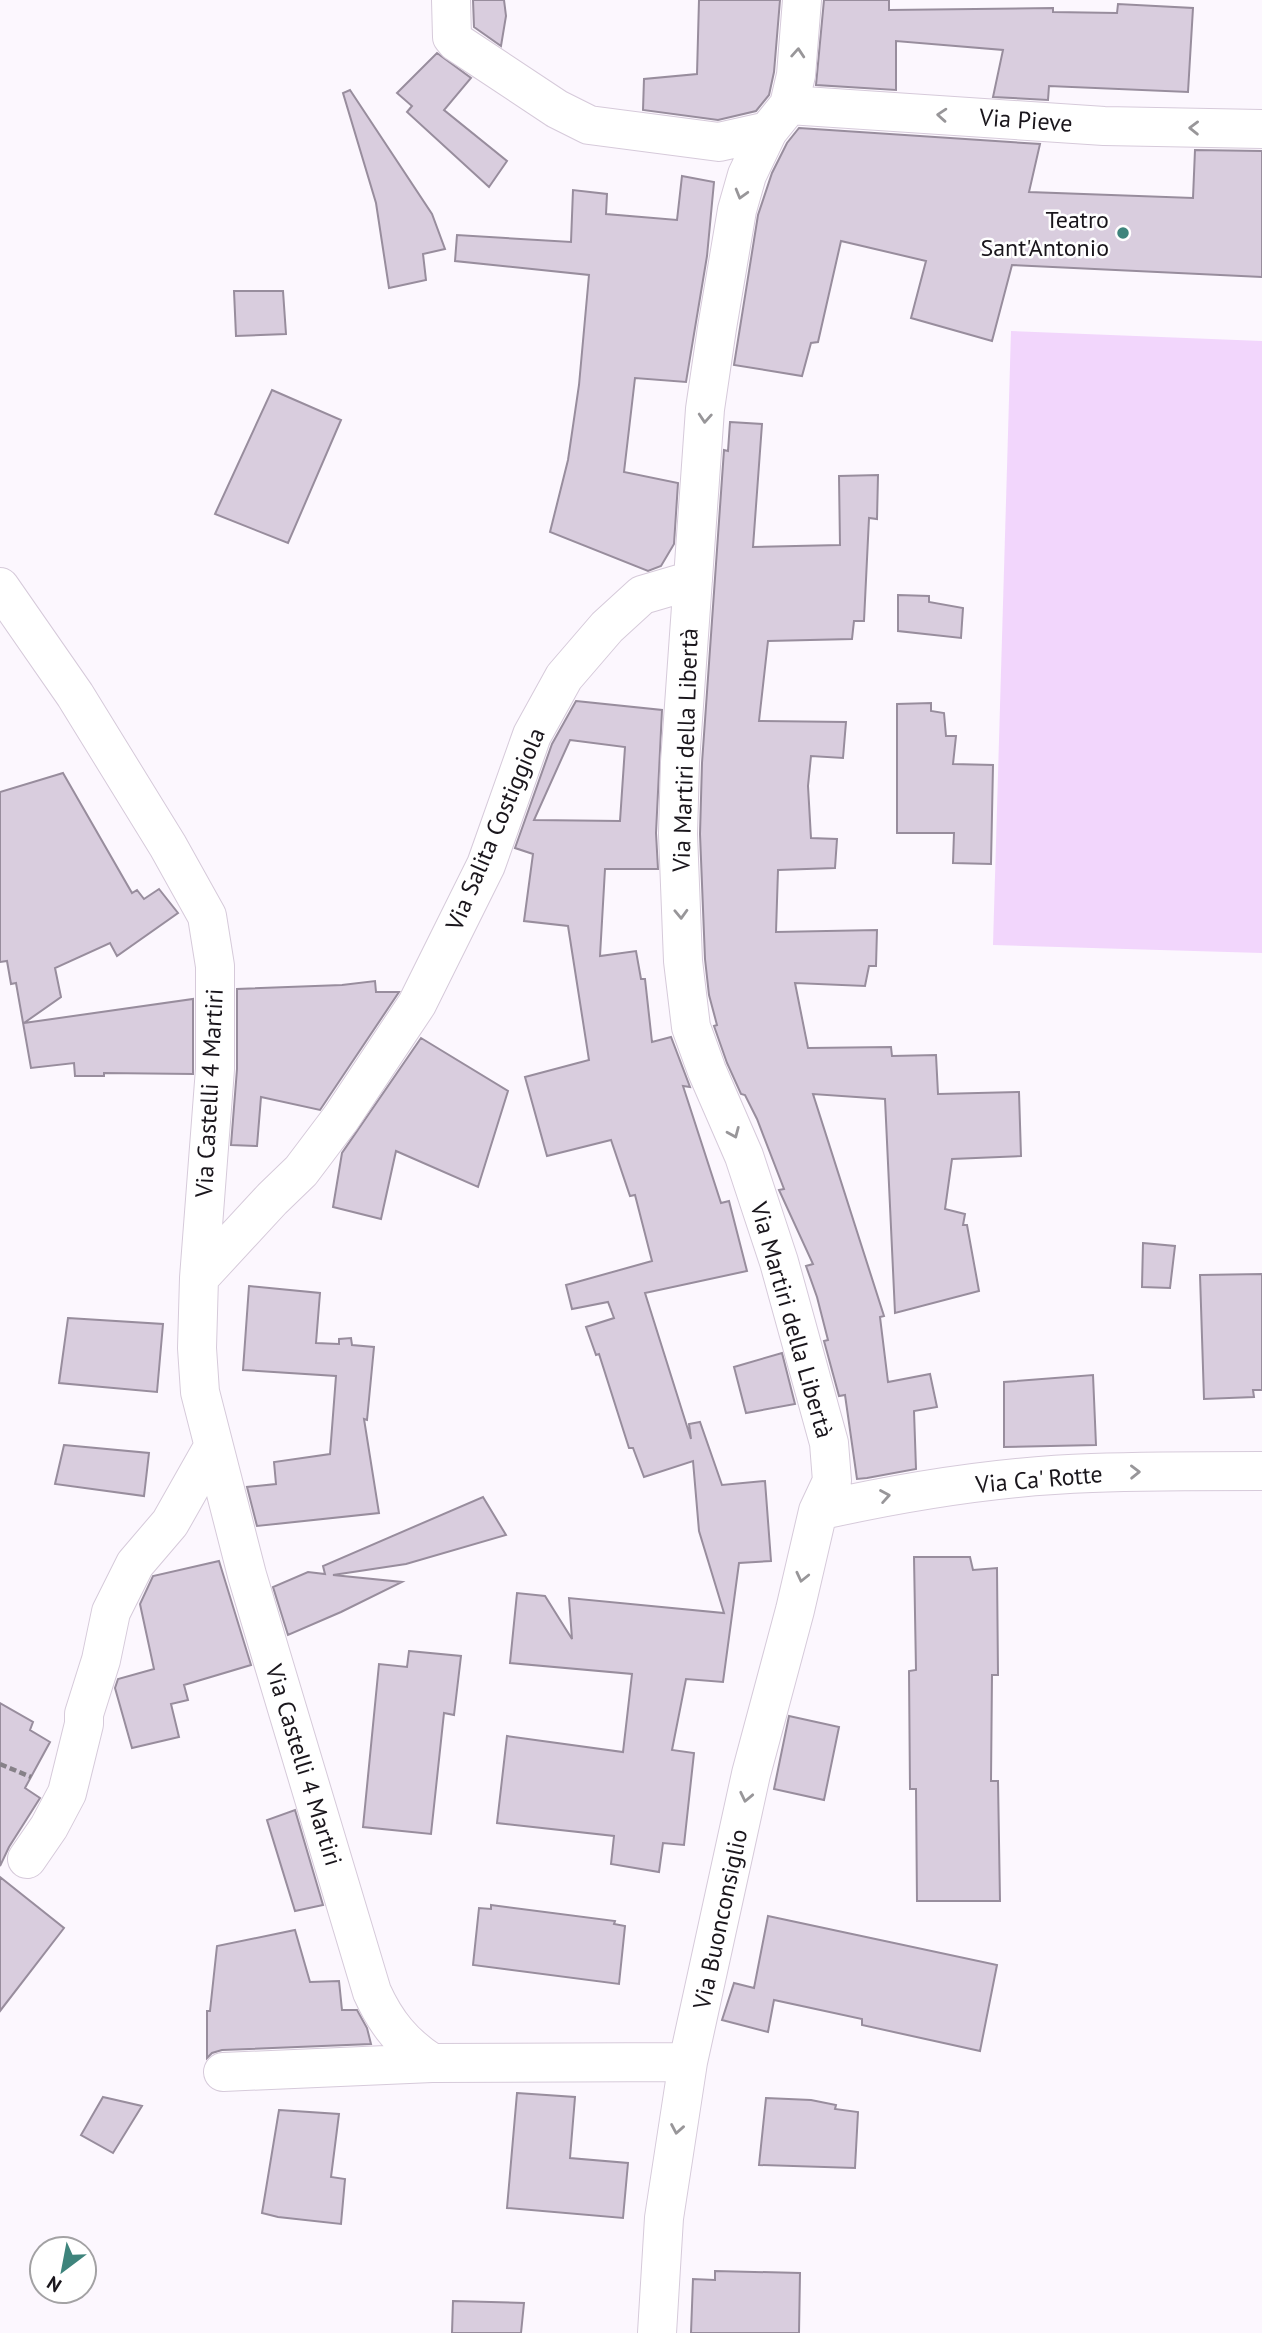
<svg xmlns="http://www.w3.org/2000/svg" width="1262" height="2333" font-family="'PT Sans',sans-serif">
<style>
.pitch{fill:#f2d6fc}
.building{fill:#d9cdde;stroke:#988d9d;stroke-width:2;fill-rule:evenodd}
.lines{fill:none;stroke-linecap:round;stroke-linejoin:round}
.minor-casing{stroke:#d6cada;stroke-width:40}
.path{stroke:#868188;stroke-width:4.5;stroke-dasharray:7 3.5;stroke-linecap:butt}
.minor{stroke:#fff;stroke-width:38}
.oneway{stroke:#989699}
.poi-dot{fill:#3e847c;stroke:#fff;stroke-width:2.5}
.labels{text-anchor:middle;dominant-baseline:central;stroke-width:5;stroke-linejoin:round;paint-order:stroke}
.street-label{font-size:24px;fill:#1a161c;stroke:#fff}
.poi-label{font-size:24px;fill:#1a161c;stroke:#fff;text-anchor:end}
</style>
<rect width="100%" height="100%" fill="#fcf7fe"/>
<path class="pitch" d="M1011 331 1262 341V953L993 945Z"/>
<path class="building" d="M473 0H504L506 16 501 46 474 27Z
M699 0H780L774 72 769 95 756 111 718 120 643 110 644 79 697 74Z
M824 0H889V10L1053 8V12L1117 13 1118 4 1193 8 1188 92 1049 86 1048 100 993 97 1003 50 896 41V90L816 85Z
M437 53 471 78 444 110 507 161 489 187 407 112 412 106 397 93Z
M350 90 432 214 445 249 423 254 426 280 389 288 376 203 343 93Z
M799 128 1040 144 1029 192 1193 198 1195 150 1262 151V277L1012 265 992 341 911 318 926 261 841 241 818 342 811 343 802 376 734 365 758 215 772 173 787 143Z
M682 176 714 182 707 256 686 382 635 378 624 472 678 483 674 544 661 566 648 571 550 532 568 460 579 385 589 275 455 261 457 235 571 242 573 190 607 194 606 214 677 220Z
M234 291H283L286 334 236 336Z
M272 390 341 420 288 543 215 514Z
M730 422 762 424 753 547 840 545 839 476 878 475 877 519 869 518 864 621H854L852 639 768 641 759 721 846 722 843 758 811 756 808 786 811 838 837 839 835 868 778 870 776 932 877 930 876 966H869L865 986 795 983 808 1048 891 1047 892 1056 936 1055 938 1094 1019 1092 1021 1156 952 1159 945 1209 965 1214 963 1225H967L979 1291 895 1313 885 1099 813 1094 884 1316 880 1317 888 1382 930 1374 937 1407 914 1411 916 1469 867 1478 857 1479 845 1395 839 1396 824 1341 828 1340 817 1297 806 1266 813 1264 779 1190 784 1189 757 1119 745 1095 741 1094 727 1063 714 1026 717 1025 709 995 705 959 700 834 702 763 724 450 728 451Z
M898 595 929 596V602L963 608 961 638 898 631Z
M576 701 662 710 656 833 658 869H605L600 956 636 951 641 979H645L652 1042 671 1037 690 1087 683 1086 721 1203 729 1201 747 1271 645 1293 691 1439 689 1424 700 1422 722 1485 765 1481 771 1561 739 1563 723 1682 686 1679 672 1750 694 1753 684 1845 663 1843 659 1872 611 1864 614 1836 497 1823 507 1736 623 1752 632 1674 510 1663 517 1593 545 1596 572 1639 569 1598 724 1613 699 1531 693 1461 644 1477 633 1448H629L599 1354 596 1355 586 1327 614 1318 608 1302 572 1309 566 1285 652 1261 635 1195 630 1196 611 1140 547 1156 525 1077 589 1060 568 926 524 921 533 854 515 848 552 744ZM570 740 625 747 620 821 534 820Z
M931 703V711L944 713 946 736H956L953 764 993 765 991 864 953 863 954 833H897V704Z
M63 773 132 893 137 890 144 899 159 889 178 913 117 956 110 943 55 968 61 997 24 1023 193 999V1074L104 1073V1076H75L74 1063 31 1068 16 983 11 984 7 961 0 962V792Z
M375 981 376 992H399L320 1110 261 1097 257 1146 231 1145 237 1069V989L342 985Z
M421 1038 508 1091 478 1187 396 1151 381 1219 333 1207 342 1153Z
M1143 1243 1175 1246 1170 1288 1142 1287Z
M1262 1274V1390H1253L1254 1397 1204 1399 1200 1275Z
M249 1286 320 1293 316 1343 339 1344V1339L351 1338 352 1345 374 1347 367 1420 364 1419 379 1513 257 1526 247 1487 276 1484 274 1462 330 1454 336 1376 243 1370Z
M68 1318 163 1324 157 1392 59 1383Z
M782 1353 795 1404 746 1413 734 1367Z
M1093 1375 1096 1445 1004 1447V1382Z
M64 1445 149 1453 144 1496 55 1484Z
M483 1497 506 1535 406 1564 333 1575 402 1582 341 1612 288 1635 273 1587 308 1572 325 1574 323 1566Z
M914 1557H970L973 1570 997 1568 998 1675H992L991 1781H998L1000 1901H917L916 1789H910L909 1671 916 1670Z
M219 1561 251 1665 184 1685 188 1700 171 1704 179 1737 132 1748 115 1688 118 1679 154 1669 140 1604 153 1576Z
M409 1651 461 1656 454 1715 444 1713 431 1834 363 1827 379 1664 407 1667Z
M0 1703 33 1722 30 1730 50 1742 25 1788 40 1798 9 1847 0 1866Z
M789 1716 839 1727 824 1800 774 1789Z
M295 1810 323 1905 295 1911 267 1820Z
M0 1877 64 1928 0 2011Z
M491 1905 615 1921 614 1924 625 1926 619 1984 473 1965 479 1908 491 1909Z
M768 1916 997 1965 980 2051 862 2025V2019L774 2000 768 2032 722 2020 734 1983 754 1988Z
M295 1930 310 1982 339 1981 342 2010H357L367 2028 371 2044 222 2050 212 2053 207 2058V2011H210L217 1946Z
M517 2093 575 2097 570 2158 628 2163 623 2218 507 2208Z
M103 2097 142 2106 113 2153 81 2135Z
M766 2098 811 2100 836 2105 835 2109 858 2112 855 2168 759 2165Z
M279 2110 339 2114 331 2177 345 2179 341 2224 278 2217 262 2213Z
M715 2271 800 2273 799 2333H691L693 2279 715 2280Z
M453 2301 524 2303 521 2333H452Z"/>
<g class="lines">
<g class="minor-casing">
<path id="minor" d="M451 0 452 37 456 42 557 109 589 125 719 142 768 131
M789 105 1104 126 1262 129
M0 587 75 695 168 846 207 916 215 966V1069L199 1278 197 1348 200 1392 247 1575 372 1992C386 2023 403 2044 432 2063L688 2062
M199 1278 272 1199 301 1171 341 1118 417 1004 486 865 532 735 564 677 607 627 642 595 693 580
M818 1511C907 1491 1000 1476 1092 1473 1148 1471 1205 1471 1262 1471
M27 1859 49 1827 67 1793 84 1724V1714L101 1660 111 1612 135 1564 170 1523 213 1447
M223 2072 432 2063
M657 2333 664 2218 688 2062 751 1774 795 1610 818 1511 832 1481 829 1443 779 1262 744 1156 707 1071 691 1027 683 961 678 834 680 762 705 409 717 328 737 210 747 175 768 131 789 105 796 75 802 0"/>
</g>
<path class="path" d="M0 1764 31 1777"/>
<use href="#minor" class="minor"/>
</g>
<defs><path id="oneway-chevron" d="M-2-3.5L2.5 0L-2 3.5" fill="none" stroke-width="1.6" stroke-linecap="round" stroke-linejoin="round" transform="scale(1.75)"/></defs>
<g class="oneway">
<use href="#oneway-chevron" transform="translate(798 53) rotate(-86)"/>
<use href="#oneway-chevron" transform="translate(942 115) rotate(-176)"/>
<use href="#oneway-chevron" transform="translate(1194 128) rotate(-179)"/>
<use href="#oneway-chevron" transform="translate(741 194) rotate(106)"/>
<use href="#oneway-chevron" transform="translate(705 418) rotate(94)"/>
<use href="#oneway-chevron" transform="translate(681 914) rotate(88)"/>
<use href="#oneway-chevron" transform="translate(734 1133) rotate(67)"/>
<use href="#oneway-chevron" transform="translate(1135 1472) rotate(-1)"/>
<use href="#oneway-chevron" transform="translate(885 1496) rotate(-10)"/>
<use href="#oneway-chevron" transform="translate(802 1577) rotate(103)"/>
<use href="#oneway-chevron" transform="translate(746 1797) rotate(102)"/>
<use href="#oneway-chevron" transform="translate(677 2129) rotate(100)"/>
</g>
<circle class="poi-dot" cx="1123" cy="233" r="7"/>
<g class="labels">
<g class="street-label">
<text transform="translate(1026 120) rotate(4)">Via Pieve</text>
<text transform="translate(685 750) rotate(-88)">Via Martiri della Libertà</text>
<text transform="translate(495 829) rotate(-67)">Via Salita Costiggiola</text>
<text transform="translate(209 1093) rotate(-87)">Via Castelli 4 Martiri</text>
<text transform="translate(792 1320) rotate(74)">Via Martiri della Libertà</text>
<text transform="translate(1039 1479) rotate(-5)">Via Ca' Rotte</text>
<text transform="translate(304 1765) rotate(73)">Via Castelli 4 Martiri</text>
<text transform="translate(720 1919) rotate(-78)">Via Buonconsiglio</text>
</g>
<g class="poi-label">
<text x="1109" y="219">Teatro<tspan x="1109" dy="28">Sant'Antonio</tspan></text>
</g>
</g>
<g transform="translate(63 2270) rotate(212)"><circle r="33" fill="#ffffff" stroke="#a3a2a4" stroke-width="2"/>
<path d="M0-5L12 26L0 18L-12 26Z" fill="#3e847c"/>
<text y="-10" font-size="19" font-weight="bold" text-anchor="middle" fill="#1a161c">N</text>
</g>
</svg>
